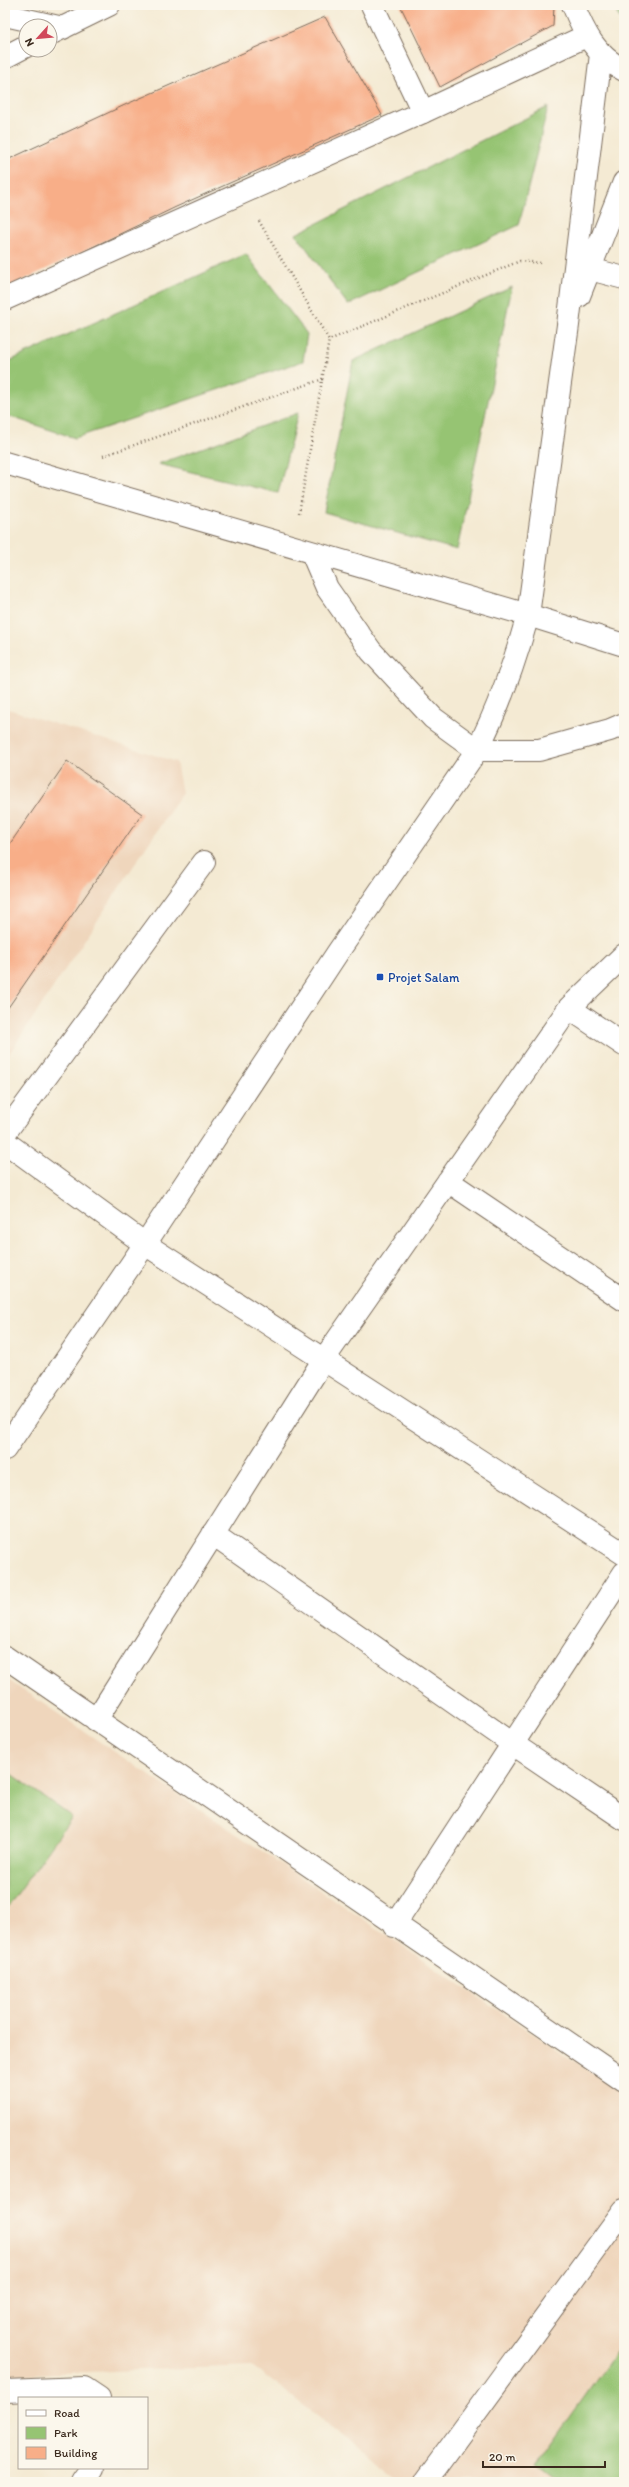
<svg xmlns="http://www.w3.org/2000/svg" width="629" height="2487" font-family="Itim,sans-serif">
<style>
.built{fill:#efd6bc}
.green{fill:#96c473;stroke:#687748}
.building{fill:#f8ae88}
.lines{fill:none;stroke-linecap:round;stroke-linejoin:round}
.service-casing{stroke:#7c6d5d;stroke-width:24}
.minor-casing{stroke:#7c6d5d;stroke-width:24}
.tertiary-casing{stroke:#7c6d5d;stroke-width:24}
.path{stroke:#7c6d5d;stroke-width:2.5;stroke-dasharray:1 3;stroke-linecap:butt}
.service{stroke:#fff;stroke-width:22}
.minor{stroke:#fff;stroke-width:22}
.tertiary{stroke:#fff;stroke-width:22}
.transit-dot{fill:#1a4fb4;stroke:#fbf7ec;stroke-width:1.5}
.labels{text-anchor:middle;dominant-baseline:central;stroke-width:3;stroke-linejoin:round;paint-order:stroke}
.transit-label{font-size:13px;fill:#164399;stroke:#fbf7ec;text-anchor:start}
</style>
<rect width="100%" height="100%" fill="#fbf7ec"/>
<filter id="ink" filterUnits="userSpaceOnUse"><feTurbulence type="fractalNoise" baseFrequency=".025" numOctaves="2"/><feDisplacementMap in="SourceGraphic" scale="8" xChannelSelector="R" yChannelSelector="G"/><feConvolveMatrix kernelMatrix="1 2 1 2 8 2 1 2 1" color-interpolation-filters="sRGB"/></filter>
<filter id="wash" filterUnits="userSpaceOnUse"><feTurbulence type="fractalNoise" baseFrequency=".012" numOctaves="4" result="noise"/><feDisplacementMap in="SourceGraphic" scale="16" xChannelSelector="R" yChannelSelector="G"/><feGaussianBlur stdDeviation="0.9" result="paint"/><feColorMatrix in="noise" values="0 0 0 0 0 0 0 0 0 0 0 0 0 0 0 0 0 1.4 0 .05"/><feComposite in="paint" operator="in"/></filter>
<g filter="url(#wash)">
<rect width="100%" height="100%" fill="#f4ead3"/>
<path class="built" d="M5 708 176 762 182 793 5 1060Z
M5 1678 624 2095V2482H404L252 2366 5 2375Z"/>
<path class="green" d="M611 5H624V24Z
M548 107 519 225 348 305 296 234Z
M246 254 307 334 303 361 75 438 5 415V363Z
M512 287 457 550 324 512 353 361Z
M298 413 278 493 158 464Z
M5 1769 72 1817 5 1911Z
M624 2341V2482H553L534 2468Z"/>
<g id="blocks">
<path class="building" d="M400 5H554L553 26 440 87Z
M325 17 382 115 176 207 5 289V161L127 104Z
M67 761 142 814 5 1012V851Z"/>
</g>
</g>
<g filter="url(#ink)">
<use href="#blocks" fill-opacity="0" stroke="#7c6d5d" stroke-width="1"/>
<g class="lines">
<g class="service-casing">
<path id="service" d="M5 1133 204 862
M5 2391 84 2388 99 2398
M83 2482 93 2468"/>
</g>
<g class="minor-casing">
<path id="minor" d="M372 5 423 112
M5 15 63 28
M50 34 109 5
M5 57 26 46
M590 269 624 278
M5 463 528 615 624 645
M312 553 327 588 371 651 433 718 477 750H539L610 730 624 724
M569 1008 624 1045
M5 1142 145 1244 624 1554
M448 1181 624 1300
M213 1534 513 1744 624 1819
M5 1657 624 2081
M96 1720 324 1359 569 1008 624 955
M394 1926 624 1573
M425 2482 624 2210"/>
</g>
<g class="tertiary-casing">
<path id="tertiary" d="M573 5C584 32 596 57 624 70
M579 296 624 182
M5 299 423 112 586 36
M5 1449 145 1244 338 952 477 750C499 707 515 662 528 615L568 325 601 54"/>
</g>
<path class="path" d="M259 221 329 340 520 261 541 263
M103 456 323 379
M299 513 329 340"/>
<use href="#service" class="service"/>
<use href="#minor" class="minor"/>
<use href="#tertiary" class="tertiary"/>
</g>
</g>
<rect class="transit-dot" x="376" y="973" width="8" height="8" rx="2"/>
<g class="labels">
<g class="transit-label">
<text x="388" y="977">Projet Salam</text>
</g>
</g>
<rect width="629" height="2487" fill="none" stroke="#fbf7ec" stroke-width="20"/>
<rect x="18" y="2397" width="130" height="72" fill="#fbf7ec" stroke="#aea59a"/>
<rect x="26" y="2410" width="20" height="6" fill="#ffffff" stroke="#aea59a"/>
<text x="54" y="2417" font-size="12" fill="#3b2a1e">Road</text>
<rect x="26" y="2427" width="20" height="12" fill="#96c473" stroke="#aea59a"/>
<text x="54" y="2437" font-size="12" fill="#3b2a1e">Park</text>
<rect x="26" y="2447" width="20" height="12" fill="#f8ae88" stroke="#aea59a"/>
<text x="54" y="2457" font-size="12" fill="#3b2a1e">Building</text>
<g transform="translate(38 38) rotate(243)"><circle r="19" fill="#fbf7ec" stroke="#aea59a"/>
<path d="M0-3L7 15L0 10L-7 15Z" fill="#d1495b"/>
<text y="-6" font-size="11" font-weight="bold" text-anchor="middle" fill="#3b2a1e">N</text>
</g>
<path d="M483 2461v6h122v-6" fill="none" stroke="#3b2a1e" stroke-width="2"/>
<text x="489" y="2461" font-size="12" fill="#3b2a1e" stroke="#fbf7ec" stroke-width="3" paint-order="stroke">20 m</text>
</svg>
